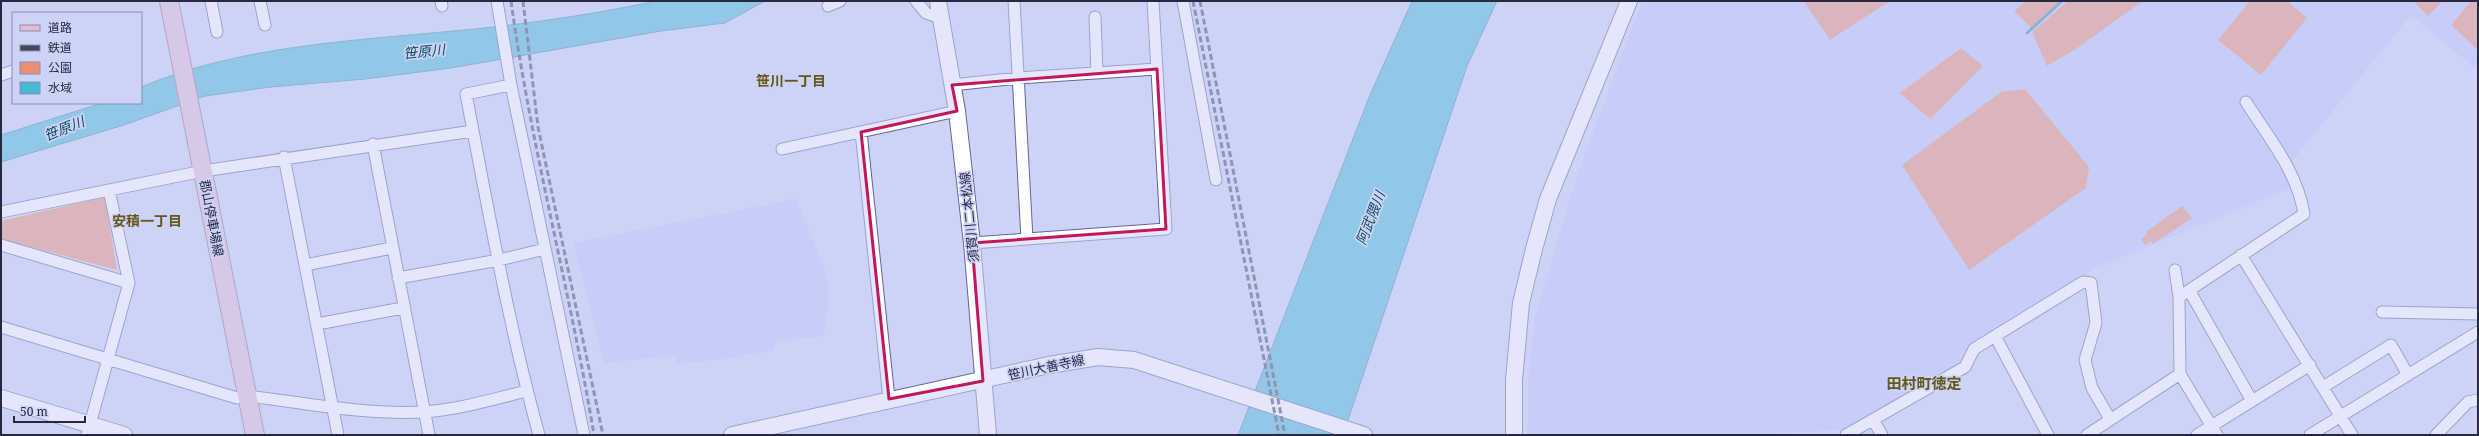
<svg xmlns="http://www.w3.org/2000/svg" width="2479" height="436" font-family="'Noto Serif','Noto Sans JP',serif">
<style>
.built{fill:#bec6fb}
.green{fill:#ea8f74}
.water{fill:#49b8d5;stroke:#3e8da8}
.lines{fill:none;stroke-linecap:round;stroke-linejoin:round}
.stream{stroke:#3e8da8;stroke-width:3}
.street-casing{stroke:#60679b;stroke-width:13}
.secondary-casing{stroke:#60679b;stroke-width:18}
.primary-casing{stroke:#936b90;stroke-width:20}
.street{stroke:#fff;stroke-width:11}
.secondary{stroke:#fff;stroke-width:16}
.primary{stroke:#e2bbd6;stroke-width:18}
.rail{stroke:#434760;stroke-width:3;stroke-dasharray:6 3;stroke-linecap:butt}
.marked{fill:none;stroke:#c2185b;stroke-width:3;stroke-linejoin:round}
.labels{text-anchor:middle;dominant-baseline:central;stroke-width:3.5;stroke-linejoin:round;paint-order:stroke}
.street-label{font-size:13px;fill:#262940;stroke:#cdd3f7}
.water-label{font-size:14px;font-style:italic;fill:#0c4e5d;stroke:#cdd3f7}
.neighbourhood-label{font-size:14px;font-weight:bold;fill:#63571b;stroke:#cdd3f7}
.quarter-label{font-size:15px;font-weight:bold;fill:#63571b;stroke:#cdd3f7}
</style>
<rect width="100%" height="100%" fill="#cdd3f7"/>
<path class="built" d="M1642 1H2478V71L2411 15 2293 160 2295 186 2094 269 1960 355 1959 363 1844 430 1747 435H1527L1528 380 1535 317 1575 181Z
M796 199 827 274 829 298 824 336 773 342 774 350 724 359 676 364V355L604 363 573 243Z"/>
<path class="green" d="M1808 1H1890L1830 40 1805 3Z
M2026 1H2060L2031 28 2014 11Z
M2068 1H2143L2076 49 2047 66 2032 32Z
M2250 1H2287L2307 18 2261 75 2218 40Z
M2413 1H2443L2428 16Z
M2471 1H2478V50L2451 25Z
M1961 48 1983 66 1930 119 1900 93Z
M2025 89 2089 167 2086 188 1969 270 1902 165 2001 92Z
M105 197 117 270 1 239V221Z
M2182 206 2192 218 2153 244 2151 241 2145 245 2141 239 2147 235 2146 232Z"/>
<path class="water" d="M657 1H765L725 23 661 31 451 68 365 79 271 87 205 96 124 125 1 162V135L102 103H141V87C239 46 349 41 453 31 522 25 589 15 657 1Z
M1412 1H1497L1467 66 1343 435H1238L1370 95Z"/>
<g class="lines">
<path class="stream" d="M2027 33 2062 1"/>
<g class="street-casing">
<path id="street" d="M211 1 217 32
M260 1 265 25
M441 1 442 6
M497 1 511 85 584 435
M916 1 926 13 941 18
M1014 1 1027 239
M1183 1 1216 180
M828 6 840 1
M1095 17 1097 73
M1 75 13 71
M511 85 466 94C488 208 508 323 539 435
M952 85 1018 78 1157 69
M861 132 889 399
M373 144 429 435
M782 149 957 111
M284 157 338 435
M1 212 203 171 473 131
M972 243 1166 229 1153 1
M1 245 129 283
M2241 255 2352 435
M305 265 392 248
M2175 270 2179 297
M398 278 499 260 545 249
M2189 290 2252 401
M2382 312 2478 314
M317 324 403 308
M1 327 237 398
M1995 336 2083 282 2091 283 2096 323 2085 360 2092 388 2110 419
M2180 374 2217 435
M2323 387 2391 345 2408 375
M248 396C305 403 365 415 423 412 458 410 493 399 527 391
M1873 420 1882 435
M87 435 129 283 109 190
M1846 435 1965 367 1974 349 1995 336 2048 435
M2087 435 2180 374 2179 297 2304 214C2297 171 2269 138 2246 102
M2197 435 2310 365
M2310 435 2478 332
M2436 435 2468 402 2478 400"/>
</g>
<g class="secondary-casing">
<path id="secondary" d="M938 1 957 111 972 243 988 435
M1 398 124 435
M732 435 1049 365 1098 357 1134 360 1364 435
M1514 435V380L1521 303 1534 249 1548 199 1629 1"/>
</g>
<g class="primary-casing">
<path id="primary" d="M169 1 255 435"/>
</g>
<use href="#street" class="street"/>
<use href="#secondary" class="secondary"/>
<use href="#primary" class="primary"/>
<path class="rail" d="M511 1C531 147 570 290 594 435
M523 1 538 127 603 435
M1193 1 1279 435
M1200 1 1285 435"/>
</g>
<path d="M0 0H2479V436H0ZM1157 69 1166 229 972 243 983 381 889 399 861 132 957 111 952 85Z" fill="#cdd3f7" fill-opacity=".55" fill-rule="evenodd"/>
<path class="marked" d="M1157 69 1166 229 972 243 983 381 889 399 861 132 957 111 952 85Z"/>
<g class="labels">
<g class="street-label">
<text transform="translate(969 217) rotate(-96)">須賀川二本松線</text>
<text transform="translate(212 218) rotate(79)">郡山停車場線</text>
<text transform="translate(1046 367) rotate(-12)">笹川大善寺線</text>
</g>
<g class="water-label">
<text transform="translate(424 51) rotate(-6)">笹原川</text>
<text transform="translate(64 128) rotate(-22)">笹原川</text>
<text transform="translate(1370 218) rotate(-69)">阿武隈川</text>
</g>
<g class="neighbourhood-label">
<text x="791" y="80">笹川一丁目</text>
<text x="147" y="220">安積一丁目</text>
</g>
<g class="quarter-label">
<text x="1924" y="383">田村町徳定</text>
</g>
</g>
<rect width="2479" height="436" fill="none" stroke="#262940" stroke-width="4"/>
<rect x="12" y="12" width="130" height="92" fill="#cdd3f7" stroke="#8a8fae"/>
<rect x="20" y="25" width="20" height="6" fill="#e2bbd6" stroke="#8a8fae"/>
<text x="48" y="32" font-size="12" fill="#262940">道路</text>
<rect x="20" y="45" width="20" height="6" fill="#434760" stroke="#8a8fae"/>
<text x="48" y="52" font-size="12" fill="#262940">鉄道</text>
<rect x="20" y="62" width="20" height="12" fill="#ea8f74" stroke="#8a8fae"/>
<text x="48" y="72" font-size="12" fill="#262940">公園</text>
<rect x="20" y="82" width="20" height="12" fill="#49b8d5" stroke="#8a8fae"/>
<text x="48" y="92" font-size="12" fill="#262940">水域</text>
<path d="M14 416v6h71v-6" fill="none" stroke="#262940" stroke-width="2"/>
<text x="20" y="416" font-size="12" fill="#262940" stroke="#cdd3f7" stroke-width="3" paint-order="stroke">50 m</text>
</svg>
